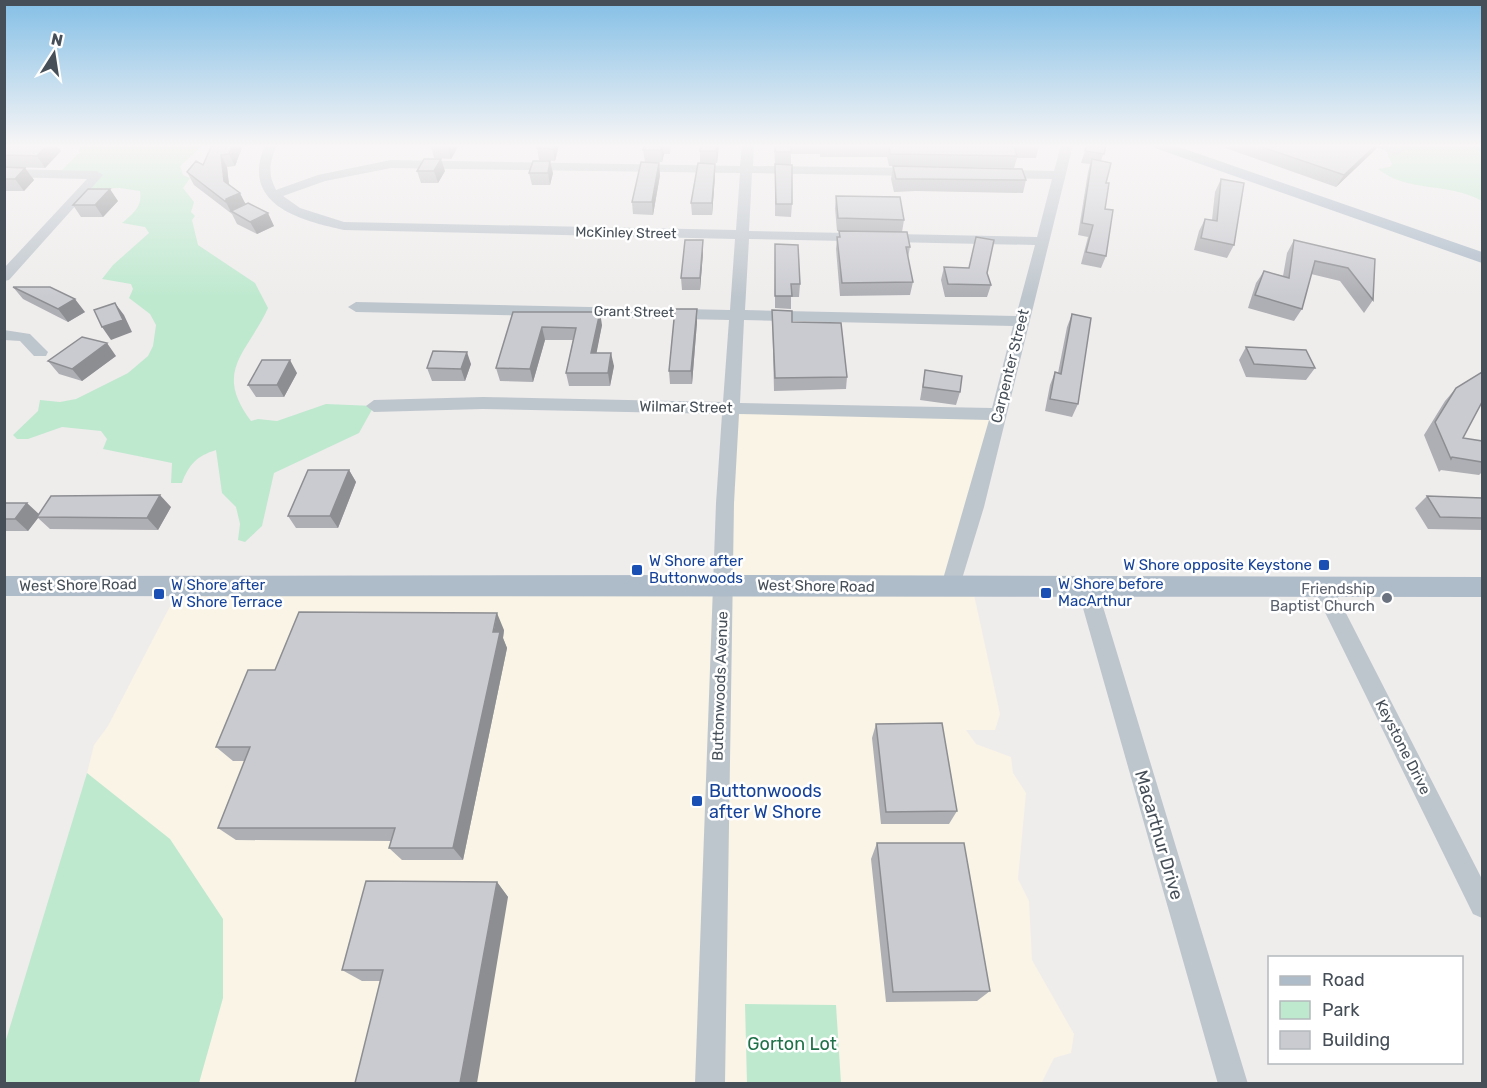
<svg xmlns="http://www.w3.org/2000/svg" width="1487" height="1088" font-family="Rubik,sans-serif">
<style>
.commercial{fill:#f9f4e6}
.green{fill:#bee9cf}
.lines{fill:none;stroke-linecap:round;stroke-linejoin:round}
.stream{stroke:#8fd0e2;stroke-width:4.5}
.minor{fill:#bec6cd;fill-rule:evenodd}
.major{fill:#aebbc9;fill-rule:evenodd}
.wall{fill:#aeafb4}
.shaded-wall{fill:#8d8e92}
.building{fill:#cacbd1;stroke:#8d8e92;stroke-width:1.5}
.transit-dot{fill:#1a4fb4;stroke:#fff;stroke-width:2}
.worship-dot{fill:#6b7280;stroke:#fff;stroke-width:2}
.labels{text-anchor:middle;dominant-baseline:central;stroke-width:5;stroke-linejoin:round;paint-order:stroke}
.far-street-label{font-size:14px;fill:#464f58;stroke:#fff}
.street-label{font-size:15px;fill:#464f58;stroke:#fff}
.transit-label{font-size:15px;fill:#164399;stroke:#fff;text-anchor:start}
.worship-label{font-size:15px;fill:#5b616d;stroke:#fff;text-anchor:end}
.near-transit-label{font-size:18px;fill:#164399;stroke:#fff;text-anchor:start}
.near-street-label{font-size:18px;fill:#464f58;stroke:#fff}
.near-park-label{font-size:18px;fill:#1f7149;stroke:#fff}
</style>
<rect width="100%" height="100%" fill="#efecec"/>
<path class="commercial" d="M732 413 990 418 956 571 973 590 1000 714 995 730H966L976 744 1011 757 1013 773 1026 793 1018 879 1029 901 1032 960 1074 1034 1071 1053 1054 1058 1041 1084 199 1083 200 1079 87 773 94 745 108 726 181 585 724 581Z"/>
<path class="green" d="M76 145H203L180 166 183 175 190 178 183 188 194 202 191 212 195 216 192 220 198 245 255 283 268 308C247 354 213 370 251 421L258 419 277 421 326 404 374 406 359 433 274 473 262 526 245 542 238 540 240 524 236 507 222 493 216 450C197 456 189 464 182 483H171L172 463 103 449 107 439 101 431 62 427 28 439H17L13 435 38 411 40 400 60 402 76 399 128 373 148 356 153 346 156 325 150 314 129 298 133 289 131 284 102 279 113 265 149 233 145 227 122 223C132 214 143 207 140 191L120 188 88 189 96 177 60 172 79 153 80 146Z
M1380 145H1482V201C1449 182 1408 193 1378 169L1390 167 1392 164 1386 150Z
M87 773 170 839 223 919V998L199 1083H5V1043Z
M745 1004 836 1005 841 1083H747Z"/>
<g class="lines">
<path class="stream" d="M1471 145 1482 150"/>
<path class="minor" d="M265 145H277C270 162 267 173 276 190L318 175 391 160 740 166 742 145H754L753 166 918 168 924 172 918 176 752 173 749 231 1037 237 1052 179 998 178 992 174 998 170 1054 171 1061 145H1073L984 507 958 592 951 594 944 592 941 586 989 420 739 414 734 503 725 1084H695L716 503 722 414 483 409 374 412 366 406 374 400 483 397 723 402 729 320 356 312 348 307 356 302 730 310 735 239 344 230C298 220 240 204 265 145ZM391 168 740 173 736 230 344 222 300 208 283 196 325 181ZM749 239 1035 245 1016 316 745 310ZM744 320 1013 326 992 408 740 403Z
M1371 145H1389L1403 151 1397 155Z
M4 169 97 171 103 175 9 280 4 281V268L87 179 4 177Z
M4 330 30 334 48 352 46 356H34L20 341 4 340Z
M1087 579 1094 581 1097 587 1248 1084H1218L1077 587 1080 581Z
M1323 580 1330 582 1482 879V918L1473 914 1313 588 1316 582Z"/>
<path class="major" d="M1153 145H1173L1482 252V263L1155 148Z
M723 575 1482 577V597L4 596V576Z"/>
</g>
<path class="wall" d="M4 145H56L61 151 45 168 4 167Z
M212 145H243L235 166 227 167 229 185 246 204 274 226 257 234 237 224 232 214 194 185 187 172 203 165Z
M432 145H459L451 159 434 158 431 146Z
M538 145H559L555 161 539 160 537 148Z
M644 145H671L670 154H664L662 162H645L643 150Z
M719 145 717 163H700V151Z
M774 145H1039V146L1036 158H1017L1014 168 889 166 887 157H820V154H791V164H775Z
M1087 145H1106L1101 161 1106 183 1105 209 1106 256 1101 268 1081 264 1088 237 1078 235 1088 172 1090 164 1081 163Z
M1220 145H1379L1376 149 1336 187 1220 146Z
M775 164 792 204 791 217 775 216Z
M893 166 1026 180 1023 193 916 191 894 192 891 179Z
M4 167 25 168 34 180 24 191H4Z
M417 171H445L438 183H421Z
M529 173H553L550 185H532Z
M660 175 653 215 633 214 632 202Z
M715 176 712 215H692L691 203Z
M1221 179 1234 245 1227 258 1194 250 1199 231 1205 219 1212 220 1215 192Z
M836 196 904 220 902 232 910 247 908 258 913 282 910 295 840 296 836 249 837 237H839V231L886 232 837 231 835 208Z
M118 201 103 217H81L73 205Z
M703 240V253L700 290H682L681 278Z
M1294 240 1375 259 1373 300 1364 313 1340 281 1311 274 1302 309 1294 321 1248 308 1256 283 1264 271 1283 276 1287 253Z
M775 244 800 284 799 297H791V309L775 308Z
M944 267 987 273 991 285 987 297H945L941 280Z
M13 287 85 312 68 322 23 299Z
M697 309V322L692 384H670L669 371Z
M772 310 792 322 847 377 846 389 774 391Z
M513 312 602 325 596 353 614 366 610 386H569L566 373 573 340H545L533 382 500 381 496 368Z
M1072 314 1078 404 1072 417 1045 411 1050 385 1055 372 1058 373 1067 327Z
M1246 347 1315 368 1306 380 1246 377 1239 360Z
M116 356 82 381 59 374 48 361Z
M471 364 465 381H432L427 368Z
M925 370 960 392 956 405 920 400Z
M297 373 284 397H256L248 385Z
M1456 388 1463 438 1482 443V472L1479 475 1441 470 1439 472 1424 435 1445 401Z
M349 470 356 482 338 528H296L288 516Z
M1427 496 1482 498V530L1428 529 1415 508Z
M4 503 39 514 171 507 158 530 50 529 38 518 28 531H4Z
M504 630 503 638 507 648 463 860H402L389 848 391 841 236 840 218 828 245 761H233L216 747 275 670Z
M876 724 957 811 949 824H881L872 738Z
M877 843 990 991 977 1001 886 1002 871 859Z
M497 882 508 897 381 981H362L342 970Z"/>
<path class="shaded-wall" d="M47 145H56L61 151 45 168 37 156Z
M233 145H243L235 166 229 154Z
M449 145H459L451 159 448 147Z
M554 145H559L555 161 553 149Z
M662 145 664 154 662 162 661 150Z
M717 145H719L717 163 716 151Z
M1376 145H1379L1376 149 1336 187 1344 175Z
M221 155 227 167 230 194 224 181Z
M441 159 445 171 438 183 434 171Z
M550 161 553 173 550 185 548 173Z
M659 163 660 175 653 215 652 202Z
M715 164V176L712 215V203Z
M25 168 34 180 24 191 15 179Z
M110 189 118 201 103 217 95 205Z
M240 193 246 205 231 212 226 202V199Z
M268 213 274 226 257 234 250 222Z
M703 240V253L700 290V278Z
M75 299 85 312 68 322 58 309Z
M115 303 124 315 132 332 111 340 102 327Z
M697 309V322L692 384 691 371Z
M600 312 602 325 594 366 591 353Z
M542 327 545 340 533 382 530 369Z
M107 343 116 356 82 381 72 369Z
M467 352 471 364 465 381 461 369Z
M611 353 614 366 610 386 608 373Z
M290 360 297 373 284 397 277 385Z
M349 470 356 482 338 528 330 516Z
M160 495 171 507 158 530 147 518Z
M27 503 40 515 37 517 38 518 28 531 15 519Z
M497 613 504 630 503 638 507 648 463 860 453 848Z
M497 882 508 897 477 1083H460Z"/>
<path class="building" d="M4 145H47L37 156 4 155Z
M212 145H233L229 154 221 155 224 181 240 193 226 199V202L187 172 196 161 203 165Z
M432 145H449L448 147 431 146Z
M538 145H554L553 149 537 148Z
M644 145H662L661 150H643Z
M700 145H717L716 151H700Z
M775 145H791V152H775Z
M831 145H1039V146H1014L1017 156 890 154 889 145Z
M1087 145H1106L1104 154 1085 151Z
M1256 145H1376L1344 175Z
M424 159H441L434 171H417Z
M1092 159 1111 163 1106 183H1109L1105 209 1113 210 1106 256 1086 252 1093 225 1082 223Z
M533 161H550L548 173H529Z
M641 162 659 163 652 202H632Z
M698 163 715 164 712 203H691Z
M775 164 792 165V204H776Z
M893 166 1022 169 1026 180 918 179H896Z
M4 167 25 168 15 179H4Z
M1221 179 1244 183 1234 245 1201 238 1205 219 1217 221Z
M88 189H110L95 205H73Z
M836 196 900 197 904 220 838 218Z
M248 203 268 213 250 222 231 211Z
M839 231 907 232 910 247H906L913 282 842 283 837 237H840Z
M976 237 994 240 987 273 991 285 948 284 944 267 969 268Z
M685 240H703L700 278H681Z
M1294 240 1375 259 1373 300 1348 268 1315 261 1302 309 1255 295 1264 271 1289 278Z
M775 244 798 245 800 284H791L792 296H775Z
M13 287H50L75 299 58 309Z
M115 303 123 320 102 327 94 310Z
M675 309H697L691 371H669Z
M772 310 792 311V322L841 323 847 377 775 378Z
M513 312H600L591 353H611L608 373H566L576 328 542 327 530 369 496 368Z
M1072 314 1091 318 1078 404 1050 399 1055 372 1061 374Z
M82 337 107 343 72 369 48 361Z
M1246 347 1306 350 1315 368 1254 364Z
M433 351 467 352 461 369 427 368Z
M262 360H290L277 385H248Z
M925 370 962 376 960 392 923 387Z
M1482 372V402L1463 438 1482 441V462L1452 457 1451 459 1435 422 1456 388Z
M308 470H349L330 516H288Z
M160 495 147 518 37 517 51 496Z
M1427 496 1482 498V518L1440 517Z
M4 503H27L15 519H4Z
M299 612 497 613 493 632H500L453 848H389L395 828H218L250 747H216L248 670H275Z
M942 723 957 811 886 812 876 724Z
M877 843H964L990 991 893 992Z
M366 881 497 882 460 1083H355L383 970H342Z"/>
<linearGradient id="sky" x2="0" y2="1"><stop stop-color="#84bfe6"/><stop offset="0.49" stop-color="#f8f6f6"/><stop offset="1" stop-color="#f8f6f6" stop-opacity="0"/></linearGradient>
<rect width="1487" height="297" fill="url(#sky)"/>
<g class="transit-dot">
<rect x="1318" y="559" width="12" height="12" rx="3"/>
<rect x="631" y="564" width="12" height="12" rx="3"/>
<rect x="1040" y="587" width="12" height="12" rx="3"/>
<rect x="153" y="588" width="12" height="12" rx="3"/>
<rect x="691" y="795" width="12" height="12" rx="3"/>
</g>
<circle class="worship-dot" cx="1387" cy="598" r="6"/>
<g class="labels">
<g class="far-street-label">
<text transform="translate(626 233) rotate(1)">McKinley Street</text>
<text transform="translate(634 312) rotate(1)">Grant Street</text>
</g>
<g class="street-label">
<text transform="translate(1010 366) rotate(-76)">Carpenter Street</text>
<text transform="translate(686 407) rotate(1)">Wilmar Street</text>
<text transform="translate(78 585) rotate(-1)">West Shore Road</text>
<text transform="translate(816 586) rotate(1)">West Shore Road</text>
<text transform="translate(720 686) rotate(-88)">Buttonwoods Avenue</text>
<text transform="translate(1403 747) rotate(63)">Keystone Drive</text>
</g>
<g class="transit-label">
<text x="649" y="561">W Shore after<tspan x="649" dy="17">Buttonwoods</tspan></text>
<text x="1312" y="565" text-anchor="end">W Shore opposite Keystone</text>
<text x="1058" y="584">W Shore before<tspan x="1058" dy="17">MacArthur</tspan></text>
<text x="171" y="585">W Shore after<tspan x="171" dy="17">W Shore Terrace</tspan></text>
</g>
<g class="worship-label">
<text x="1375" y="589">Friendship<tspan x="1375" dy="17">Baptist Church</tspan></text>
</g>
<g class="near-transit-label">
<text x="709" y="791">Buttonwoods<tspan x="709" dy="21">after W Shore</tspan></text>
</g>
<g class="near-street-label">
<text transform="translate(1159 835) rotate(74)">Macarthur Drive</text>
</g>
<g class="near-park-label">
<text x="792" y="1044">Gorton Lot</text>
</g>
</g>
<rect width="1487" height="1088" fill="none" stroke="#464f58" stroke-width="12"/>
<rect x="1268" y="956" width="195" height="108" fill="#ffffff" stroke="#b5b9bc" stroke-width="1.5"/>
<rect x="1280" y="976" width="30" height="9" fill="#aebbc9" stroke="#b5b9bc" stroke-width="1.5"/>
<text x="1322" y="986" font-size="18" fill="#464f58">Road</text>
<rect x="1280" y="1001" width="30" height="18" fill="#bee9cf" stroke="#b5b9bc" stroke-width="1.5"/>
<text x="1322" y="1016" font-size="18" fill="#464f58">Park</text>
<rect x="1280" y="1031" width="30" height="18" fill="#cacbd1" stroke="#b5b9bc" stroke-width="1.5"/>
<text x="1322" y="1046" font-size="18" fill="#464f58">Building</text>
<g transform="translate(54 54) rotate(12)" stroke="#ffffff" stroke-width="4.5" paint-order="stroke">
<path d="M0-4.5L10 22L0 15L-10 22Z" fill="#464f58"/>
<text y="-9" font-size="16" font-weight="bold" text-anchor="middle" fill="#464f58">N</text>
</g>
</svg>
